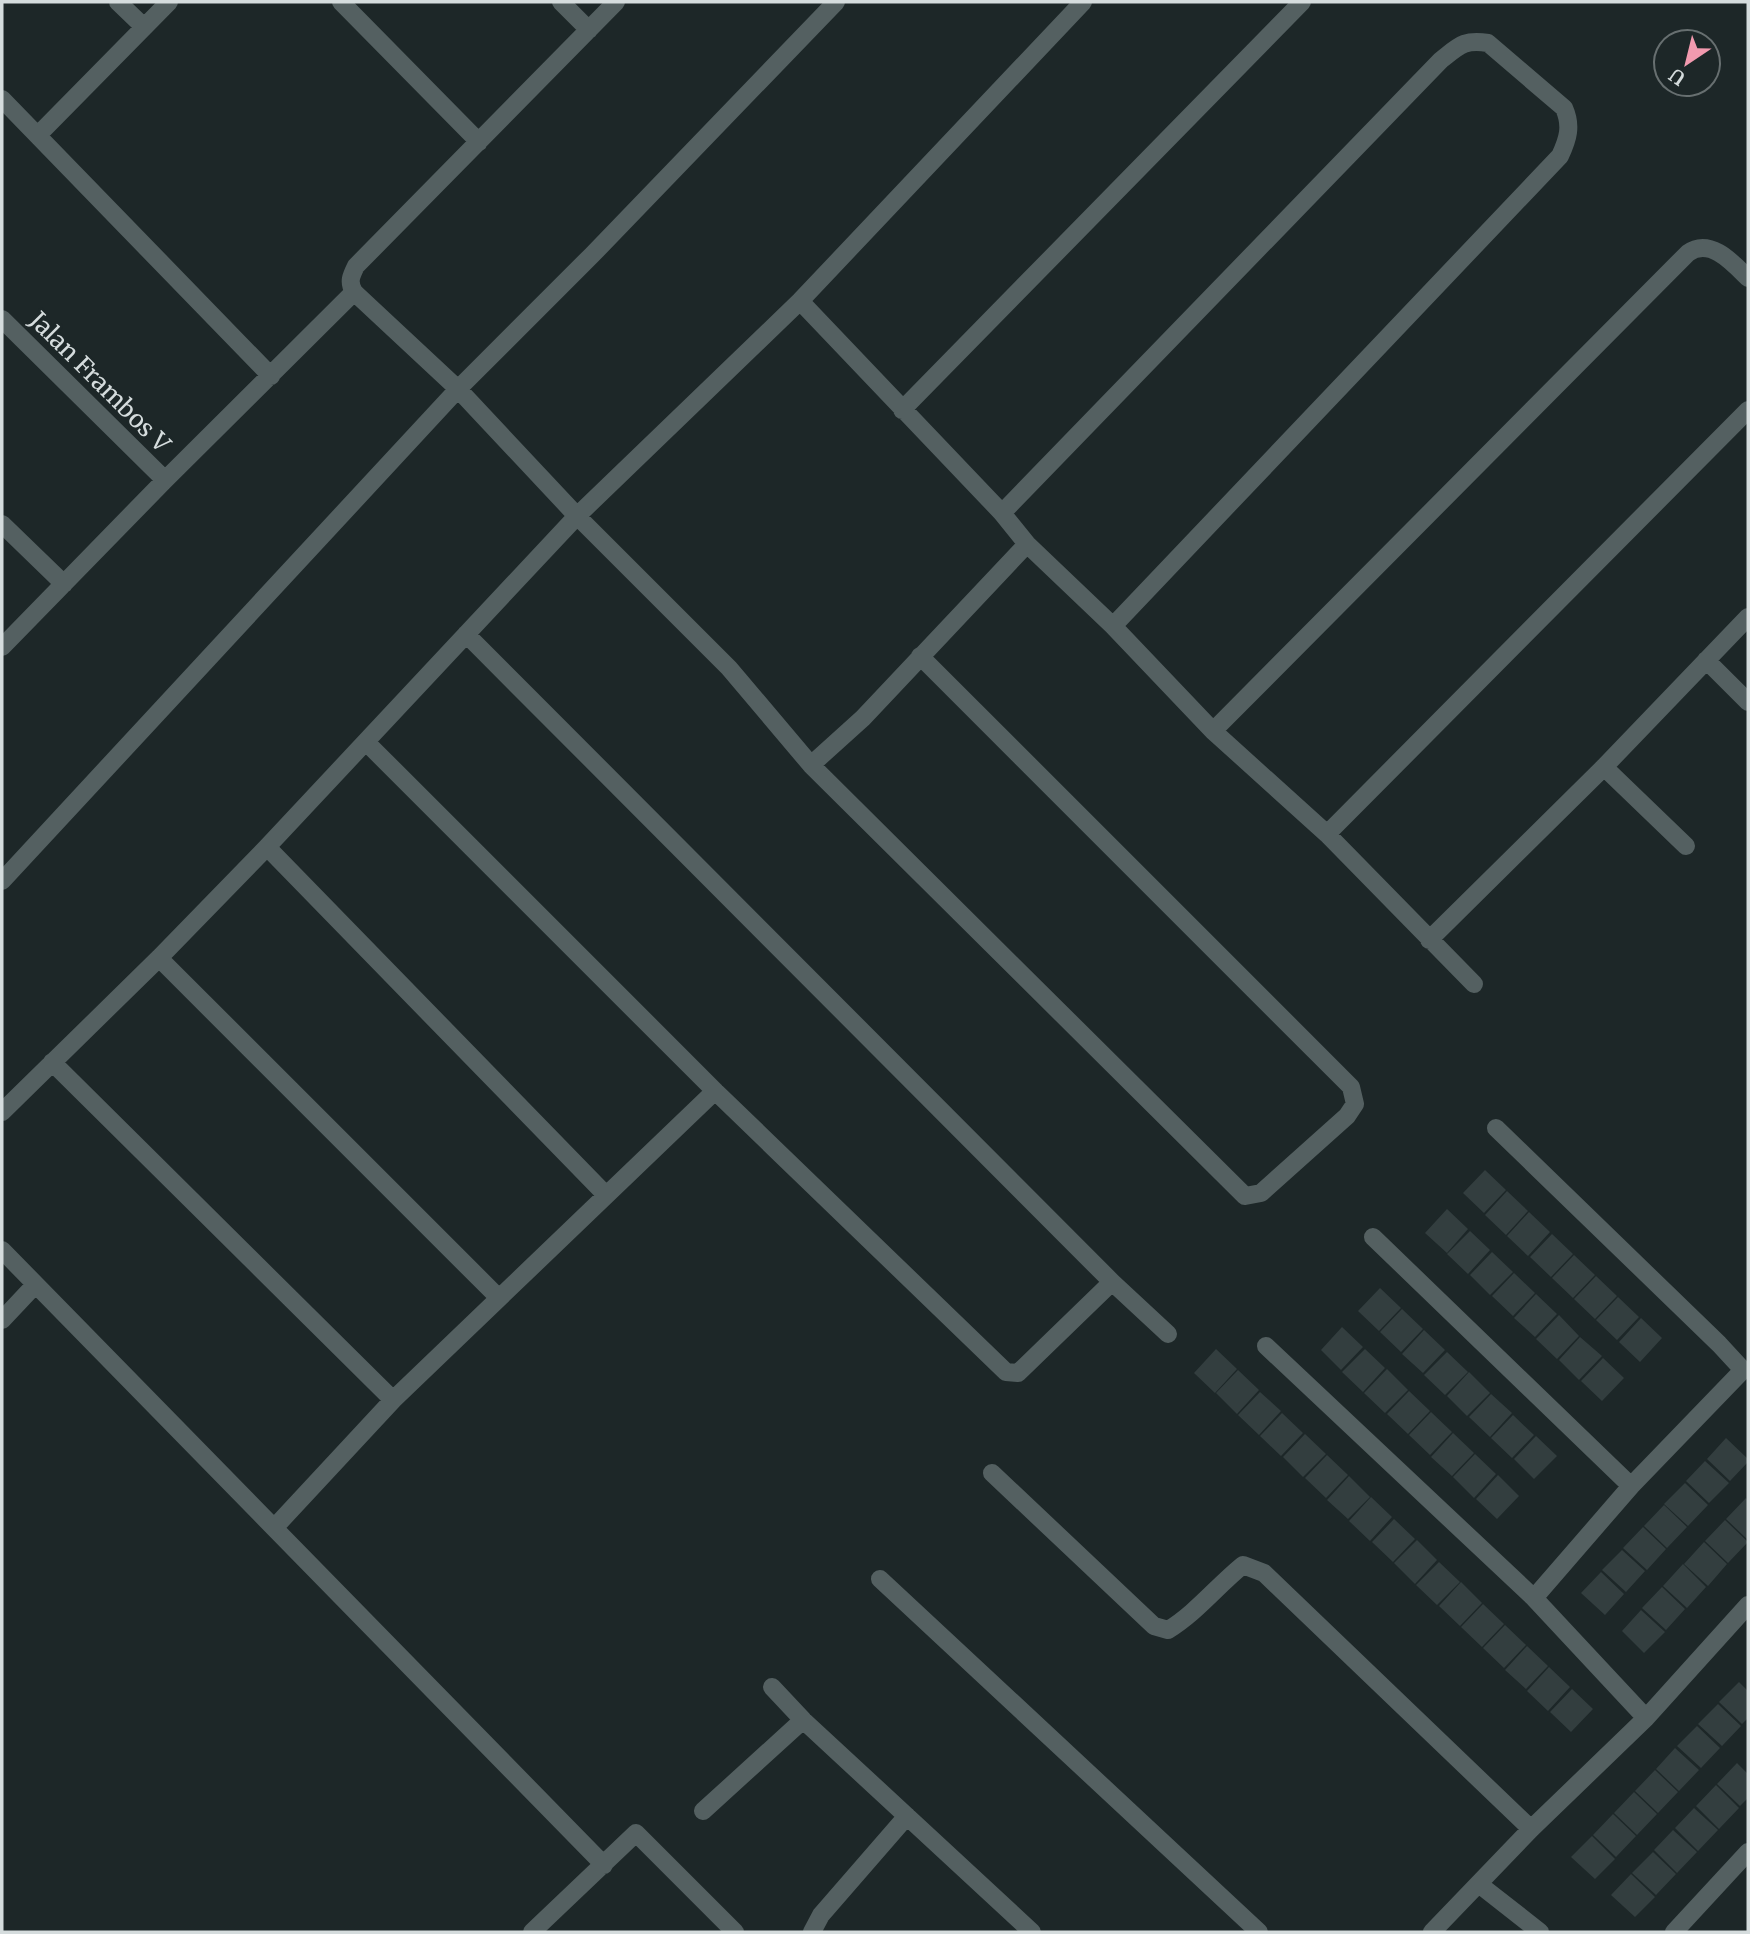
<svg xmlns="http://www.w3.org/2000/svg" width="1750" height="1934" font-family="Merriweather,serif">
<style>
.building{fill:#333e3f}
.lines{fill:none;stroke-linecap:round;stroke-linejoin:round}
.street{stroke:#546061;stroke-width:18}
.labels{text-anchor:middle;dominant-baseline:central;stroke-width:5;stroke-linejoin:round;paint-order:stroke}
.street-label{font-size:24px;fill:#d5dcdd;stroke:#1d2728}
</style>
<rect width="100%" height="100%" fill="#1d2728"/>
<path class="building" d="M1485 1170 1506 1190 1484 1213 1463 1193Z
M1507 1191 1528 1211 1506 1235 1485 1215Z
M1447 1209 1468 1229 1447 1253 1425 1233Z
M1529 1212 1550 1232 1528 1256 1507 1236Z
M1470 1231 1490 1250 1468 1274 1447 1254Z
M1552 1234 1573 1254 1551 1277 1530 1257Z
M1492 1252 1513 1272 1490 1295 1470 1275Z
M1574 1255 1595 1275 1573 1298 1552 1278Z
M1514 1273 1535 1293 1513 1316 1492 1296Z
M1596 1276 1617 1296 1595 1319 1574 1299Z
M1380 1288 1401 1308 1379 1331 1358 1311Z
M1536 1294 1557 1314 1535 1337 1514 1318Z
M1618 1297 1639 1317 1617 1340 1596 1320Z
M1402 1309 1423 1329 1401 1352 1380 1332Z
M1559 1315 1579 1336 1557 1359 1536 1339Z
M1641 1318 1662 1338 1640 1362 1619 1342Z
M1342 1327 1363 1347 1341 1370 1321 1350Z
M1424 1330 1445 1350 1423 1373 1402 1354Z
M1580 1337 1602 1356 1579 1380 1559 1360Z
M1216 1349 1237 1369 1215 1393 1194 1373Z
M1365 1349 1385 1368 1363 1392 1342 1372Z
M1447 1352 1468 1372 1445 1395 1424 1375Z
M1603 1358 1624 1378 1602 1401 1581 1381Z
M1387 1369 1408 1390 1385 1413 1364 1393Z
M1238 1370 1259 1390 1237 1414 1216 1393Z
M1469 1372 1490 1393 1467 1416 1447 1396Z
M1409 1391 1430 1411 1408 1434 1387 1414Z
M1260 1392 1281 1411 1259 1435 1238 1415Z
M1491 1394 1512 1413 1490 1437 1469 1417Z
M1431 1412 1452 1432 1430 1455 1409 1435Z
M1282 1413 1303 1433 1281 1456 1260 1436Z
M1513 1415 1534 1435 1512 1458 1491 1438Z
M1453 1433 1474 1453 1452 1476 1431 1457Z
M1305 1434 1326 1454 1303 1477 1283 1457Z
M1536 1436 1557 1456 1534 1479 1514 1459Z
M1726 1438 1748 1459V1462L1730 1481 1707 1459Z
M1475 1454 1496 1474 1474 1498 1453 1477Z
M1327 1455 1348 1475 1326 1498 1305 1478Z
M1705 1461 1729 1483 1709 1503 1686 1481Z
M1498 1475 1519 1496 1497 1519 1476 1499Z
M1349 1476 1370 1497 1348 1519 1327 1500Z
M1685 1483 1708 1505 1688 1526 1664 1504Z
M1371 1497 1392 1517 1370 1541 1349 1521Z
M1746 1498 1748 1501V1540L1726 1519Z
M1664 1505 1687 1527 1667 1548 1644 1526Z
M1394 1519 1415 1539 1393 1562 1372 1542Z
M1725 1520 1748 1542 1728 1563 1705 1541Z
M1643 1527 1666 1549 1647 1570 1623 1548Z
M1417 1540 1437 1560 1415 1584 1394 1563Z
M1704 1542 1727 1564 1708 1586 1684 1564Z
M1622 1550 1645 1571 1626 1592 1602 1570Z
M1439 1562 1460 1582 1437 1605 1416 1585Z
M1683 1564 1706 1587 1687 1608 1663 1586Z
M1601 1572 1624 1594 1605 1615 1581 1593Z
M1461 1582 1482 1603 1460 1626 1439 1606Z
M1662 1587 1685 1609 1666 1630 1642 1608Z
M1483 1604 1504 1624 1482 1647 1461 1627Z
M1641 1610 1665 1632 1644 1653 1622 1631Z
M1505 1625 1526 1645 1504 1668 1483 1648Z
M1527 1646 1548 1666 1526 1689 1505 1670Z
M1549 1667 1570 1687 1548 1711 1527 1691Z
M1739 1682 1748 1691V1718L1742 1724 1719 1702Z
M1572 1689 1593 1709 1571 1732 1550 1712Z
M1718 1704 1741 1726 1722 1746 1698 1724Z
M1697 1726 1720 1748 1701 1768 1677 1746Z
M1675 1748 1699 1770 1679 1791 1656 1769Z
M1737 1763 1748 1774V1798L1740 1806 1717 1784Z
M1655 1770 1678 1792 1658 1813 1635 1791Z
M1716 1785 1739 1808 1719 1829 1696 1806Z
M1634 1792 1657 1814 1637 1835 1614 1813Z
M1694 1808 1718 1830 1698 1851 1675 1828Z
M1613 1814 1636 1836 1616 1857 1593 1835Z
M1673 1830 1697 1852 1677 1873 1654 1850Z
M1592 1836 1615 1859 1595 1879 1571 1857Z
M1653 1852 1676 1874 1656 1895 1632 1873Z
M1631 1874 1655 1897 1635 1917 1611 1895Z"/>
<g class="lines">
<path class="street" d="M118 2 144 27
M341 2 479 142
M561 2 589 30
M616 2 356 266C351 276 348 282 354 292L458 389 577 516 729 668 811 765 863 718 1027 544
M2 99 271 376
M38 135 169 2
M800 301 1002 513 1027 544 1113 626 1213 731 1327 834 1474 984
M2 319 165 480
M902 410 1302 2
M1002 513 1441 60C1459 46 1464 39 1488 43L1564 108C1572 126 1568 139 1560 156L1113 626
M2 524 64 584
M466 634 1112 1282 1168 1334
M2 647 165 480 354 292
M1706 660 1748 702
M1213 731 1688 253C1710 237 1733 263 1748 278
M367 743 715 1091 1006 1372 1018 1373 1112 1282
M811 765 1245 1196 1261 1193 1347 1116 1355 1104 1351 1087 920 656
M1604 767 1686 846
M1327 834 1748 410
M267 847 606 1195
M2 881 458 389 592 255 836 2
M1429 940 1604 767 1748 617
M159 958 498 1297
M52 1062 393 1400
M2 1112 159 958 267 847 577 516 800 301 1083 2
M1496 1128 1719 1344 1743 1370 1631 1486 1534 1598
M1373 1237 1631 1486
M2 1250 604 1865
M2 1320 34 1286
M1266 1346 1534 1598 1646 1718
M992 1473 1154 1626 1168 1630C1196 1613 1217 1586 1243 1565L1264 1573 1531 1829
M275 1527 393 1400 715 1091
M880 1579 1259 1932
M772 1687 803 1720
M703 1811 803 1720 1032 1932
M1480 1885 1540 1932
M532 1932 636 1833 735 1932
M812 1932 821 1915 907 1816
M1432 1932 1531 1829 1646 1718 1748 1605
M1674 1932 1748 1852"/>
</g>
<g class="labels">
<g class="street-label">
<text transform="translate(100 382) rotate(45)">Jalan Frambos V</text>
</g>
</g>
<rect width="1750" height="1934" fill="none" stroke="#d5dcdd" stroke-width="7"/>
<g transform="translate(1687 63) rotate(215)"><circle r="33" fill="#1d2728" stroke="#676f70" stroke-width="2"/>
<path d="M0-5L12 26L0 18L-12 26Z" fill="#f29aaf"/>
<text y="-10" font-size="19" font-weight="bold" text-anchor="middle" fill="#d5dcdd">U</text>
</g>
</svg>
